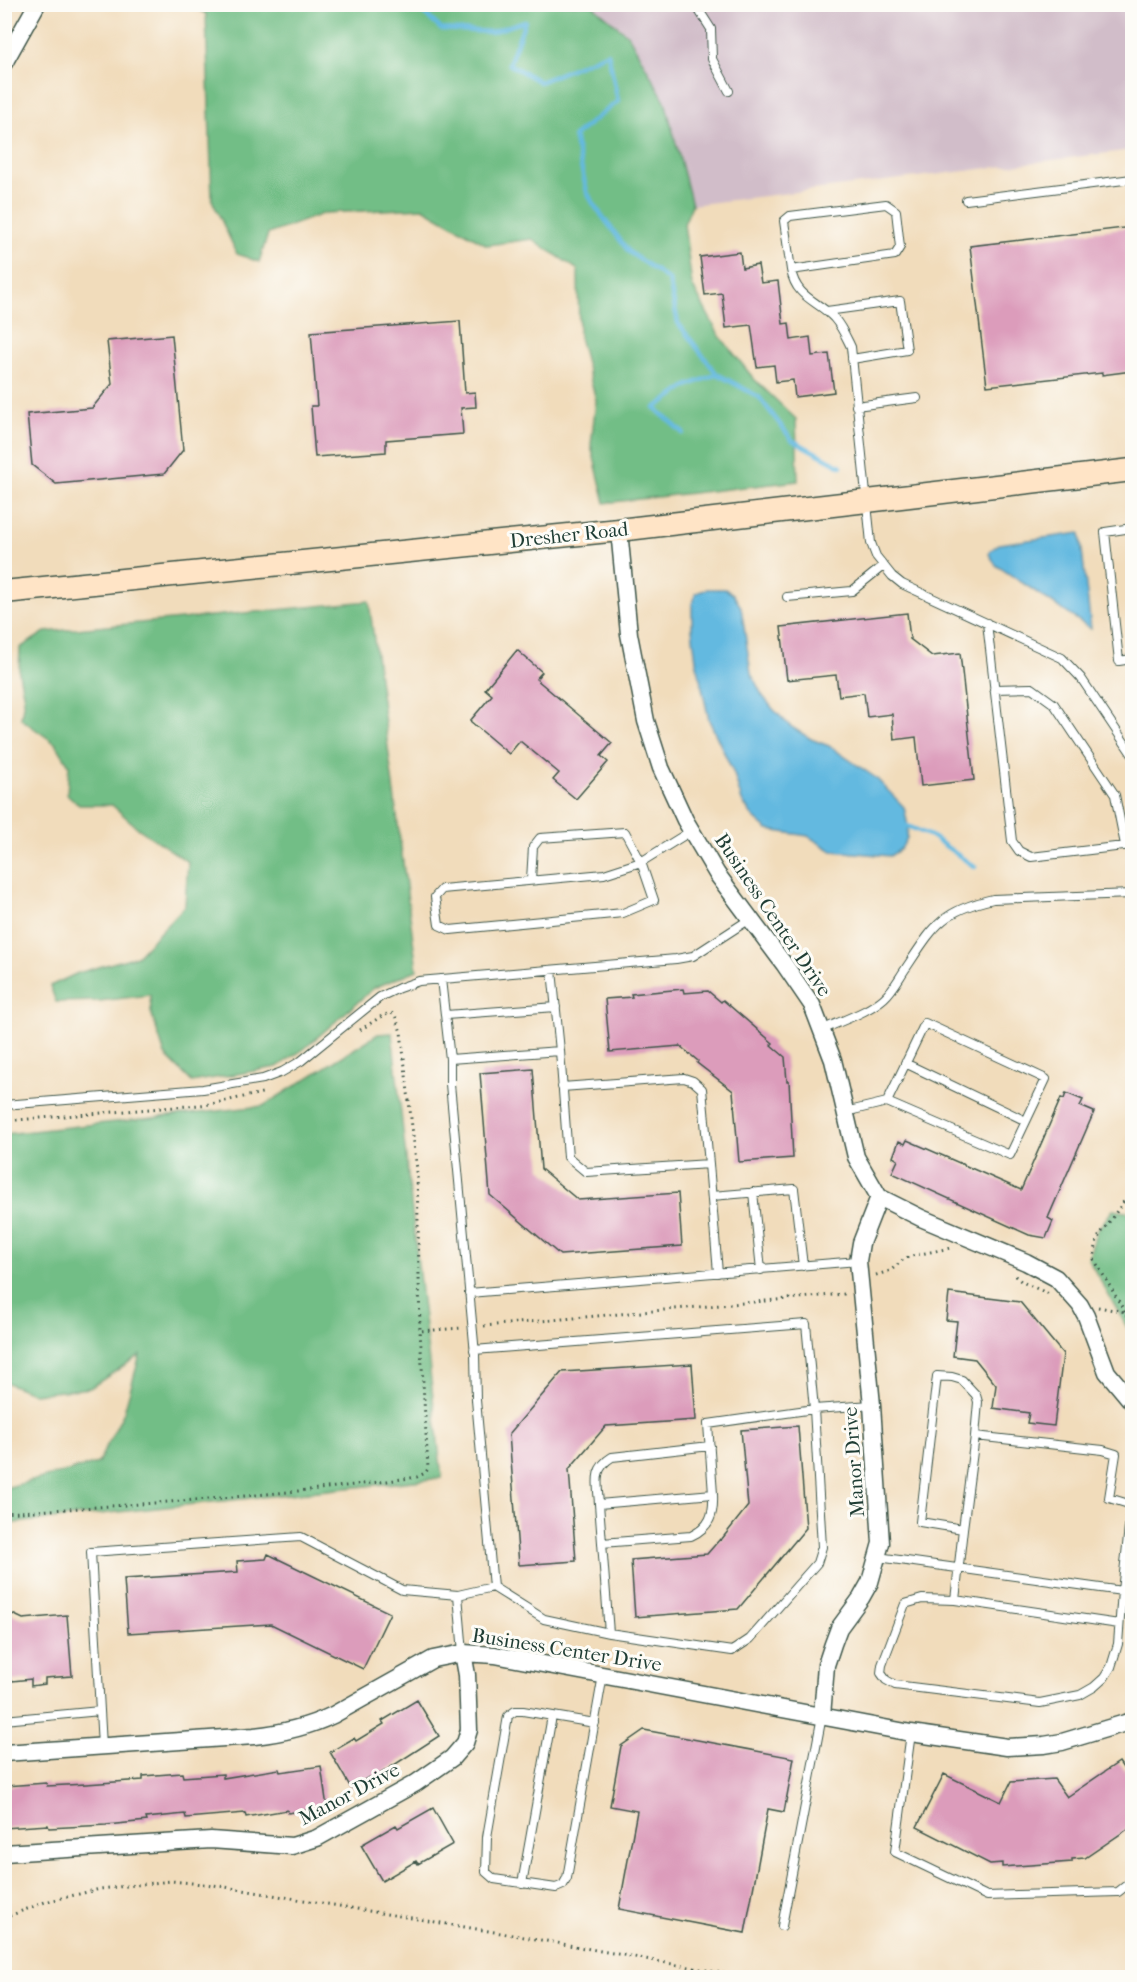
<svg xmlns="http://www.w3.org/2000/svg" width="1137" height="1982" font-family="'IM FELL French Canon',serif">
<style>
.industrial{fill:#d1bdc9}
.forest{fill:#72be86;stroke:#487e5d;stroke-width:1.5}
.water{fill:#64b9e0;stroke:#427b8a;stroke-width:1.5}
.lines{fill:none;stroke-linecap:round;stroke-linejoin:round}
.stream{stroke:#64b9e0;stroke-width:4.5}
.building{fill:#dc9cbb}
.lane-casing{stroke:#3e5548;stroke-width:10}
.street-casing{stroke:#3e5548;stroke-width:19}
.secondary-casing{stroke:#3e5548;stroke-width:25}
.path{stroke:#3e5548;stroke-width:3;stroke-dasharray:1.5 4.5;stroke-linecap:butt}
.lane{stroke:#fff;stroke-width:8}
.street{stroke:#fff;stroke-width:16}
.secondary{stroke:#ffe4c6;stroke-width:22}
.labels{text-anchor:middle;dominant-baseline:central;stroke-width:6;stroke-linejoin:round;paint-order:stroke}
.street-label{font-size:20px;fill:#1f3d34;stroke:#fdfcf7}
</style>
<rect width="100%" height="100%" fill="#fdfcf7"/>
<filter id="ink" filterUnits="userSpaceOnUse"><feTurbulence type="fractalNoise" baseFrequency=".0167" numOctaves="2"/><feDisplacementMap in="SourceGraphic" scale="12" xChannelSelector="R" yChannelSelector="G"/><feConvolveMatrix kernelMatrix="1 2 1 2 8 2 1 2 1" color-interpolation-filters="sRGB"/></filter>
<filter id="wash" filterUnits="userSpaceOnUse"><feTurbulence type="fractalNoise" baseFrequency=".008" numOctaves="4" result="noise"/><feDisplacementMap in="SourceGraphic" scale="24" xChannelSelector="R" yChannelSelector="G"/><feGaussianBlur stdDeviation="1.35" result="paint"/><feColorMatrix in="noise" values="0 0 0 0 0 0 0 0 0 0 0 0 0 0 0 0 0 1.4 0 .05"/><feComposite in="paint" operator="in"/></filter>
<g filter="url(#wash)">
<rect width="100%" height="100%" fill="#f1dcbb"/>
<path class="industrial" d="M592 5H1132V150L692 205 664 101 628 35Z"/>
<path class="forest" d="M191 5H592L628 35 665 101 692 205 684 224 692 285 719 335 754 379 796 419 798 481 605 503 591 445 596 400 579 337 578 270 532 239 487 245 423 208 325 213 268 234 259 262 237 254 212 200 206 14Z
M369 601 417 970 374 988 304 1049 277 1067 192 1082 165 1055 151 1012 150 995 99 1001 56 1002 50 986 78 973 137 956 185 906 188 862 139 829 112 805H79L67 794 69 765 56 744 21 719 24 698 19 673 20 648 45 632Z
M392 1033 442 1478 5 1524V1488L98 1463 124 1412 140 1355 90 1388 34 1394 5 1382V1134L263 1106 378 1034Z
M1113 1210 1132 1213V1336L1088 1259 1097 1230Z"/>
<path class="water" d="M1080 533 1091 629 996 565 989 554 990 551 999 544Z
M707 589H725L733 594 741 607 751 673 762 695 773 709 790 726 811 739 829 746 876 778 904 807 908 826 907 838 901 849 890 856 832 851 808 836 768 830 753 817 742 801 734 774 709 720 696 660 692 629V604L696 593Z"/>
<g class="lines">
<path class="stream" d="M414 4 441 29 491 32 525 21 509 64 540 82 608 53 618 101 574 136 587 192 594 205 629 252 669 280 678 323 717 374 687 386 655 408 683 433
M717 374 759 397 792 440 841 466
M903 824 931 836 975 867"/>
</g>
<g id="blocks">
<path class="building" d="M1132 227V371L1102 375V373L987 386 970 246Z
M740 252 742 268 758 265 761 283 778 281 783 324 789 323 791 340 810 337 812 356 829 354 834 392 795 397 793 380 776 382 774 365 757 367 751 325 726 328 722 293 705 295 700 257Z
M460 321 465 393 475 392 476 407 461 408 463 434 386 440V452L315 457 311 406H317L311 332Z
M172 335 183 450 164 474 56 484 32 465 27 414 92 408 112 384 107 341Z
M907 613 910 639 932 656 960 653 974 780 921 786 916 737 894 740 892 714 867 717 864 693 839 696 836 675 787 680 781 627Z
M517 650 542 672 536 679 612 743 601 756 608 762 576 799 553 780 559 773 520 741 509 754 470 721 492 695 485 689Z
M683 989 684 993 708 991 721 1002 723 1000 773 1043 771 1045 785 1057 787 1081H789L793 1158 739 1162 733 1091 697 1063 698 1061 680 1046 610 1052 605 999 632 997 631 994Z
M533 1069 541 1169 578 1200 678 1193 682 1246 560 1255 490 1195 480 1073Z
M1066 1093 1083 1100 1080 1106 1094 1112 1048 1218 1053 1221 1046 1238 1029 1235 892 1173 898 1160 893 1157 899 1141 905 1144 907 1140 1021 1190 1061 1098 1064 1099Z
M949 1293 1020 1302 1063 1354 1054 1426 1027 1423 1029 1413 993 1408 996 1385 975 1359 953 1356 957 1321 946 1320Z
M692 1364 696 1420 606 1426 569 1469 576 1561 519 1565 509 1434 562 1372Z
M798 1426 806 1528 738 1609 635 1617 631 1560 707 1554 720 1539 721 1540 748 1506 741 1430Z
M268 1554 390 1613 363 1669 271 1624 128 1633 124 1579 238 1572 237 1561 266 1559Z
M4 1610 23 1619 67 1615 72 1676 45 1678V1684L31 1686V1679L12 1681 4 1678Z
M417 1700 439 1736 371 1780 369 1777 351 1788 330 1752 354 1738 356 1741 384 1724 382 1721Z
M644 1730 794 1758 784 1812 768 1809 745 1933 619 1909 637 1811 610 1806 621 1746Z
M1119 1762 1132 1781V1826L1085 1858 1072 1859V1862L1002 1867V1863L990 1864 917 1827 944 1774 1001 1802 1011 1782 1054 1779 1067 1797Z
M321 1766 327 1807 288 1813 287 1810 246 1817 245 1813 186 1818 185 1814 146 1818 147 1821 106 1825 49 1828 48 1825 4 1828 6 1786 46 1783 47 1786 86 1784 143 1780V1776L182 1773 183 1777 223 1774V1778L279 1769 280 1772Z
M433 1808 453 1844 418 1864 416 1861 382 1881 361 1845 396 1825 398 1828Z"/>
</g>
</g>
<g filter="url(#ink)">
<use href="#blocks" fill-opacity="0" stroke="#3e5548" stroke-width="1.5"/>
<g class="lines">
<g class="lane-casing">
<path id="lane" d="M695 4 711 29 712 59 729 91
M699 10 709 4
M966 200 1132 179
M791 270 895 255 900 247 896 211 886 204 790 216 784 221 791 270C796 298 817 300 834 318 842 327 846 337 851 347L871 543 876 556 892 576 902 584 1062 658 1081 678 1132 754
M827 311 900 301 907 350 852 359
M856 406 917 398
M1132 528 1105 532 1119 661 1132 659
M787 597 852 591 883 566
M987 623 1012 841 1019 851 1031 857 1132 845
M994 689 1032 688 1054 704 1115 795 1125 845
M531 880 533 847 540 838 625 832 641 862 654 900 623 913 450 930 439 925 435 897 442 889 604 874 641 862 691 831
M552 970 560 1051
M441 979 450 1059V1084L475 1354 476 1400 493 1587 458 1595 463 1653
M446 1015 556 1007
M822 1030C842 1020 867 1013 884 998 893 990 899 978 906 968 934 926 941 911 993 899L1132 894
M450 1059 560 1051 568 1157 586 1172 709 1164 718 1273
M905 1063 1026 1121
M562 1087 684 1078 693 1081 702 1089 709 1164
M4 1105 203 1089 263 1079 282 1072 301 1061 380 997 399 988 419 981 676 959 693 956 750 919
M845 1112 887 1102 1010 1155 1046 1079 925 1023 887 1102
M753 1192 761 1270
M712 1196 794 1189 803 1266
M469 1293 858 1261
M474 1350 806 1324 814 1409 822 1547 817 1563 750 1639 732 1651 609 1633
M599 1504C598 1484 592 1469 612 1457L710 1446
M963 1529 975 1436
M602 1543 691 1536C710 1527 714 1515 713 1494
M878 1557 1122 1591 1132 1500
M493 1587 544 1619 609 1633 599 1504 713 1494 708 1424 814 1409 872 1405
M1122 1591 1118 1644 1111 1667 1104 1678 1094 1687 1080 1695 1040 1703 895 1685 886 1680 881 1673 882 1665 905 1604 922 1599 955 1600 963 1529 920 1522 937 1376 952 1377 962 1380 976 1395 978 1402 975 1436 1103 1450 1116 1454 1109 1498 1132 1505
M955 1600 1119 1624
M4 1720 100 1711
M595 1723 523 1711H515L508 1716 487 1837 486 1872 494 1879 556 1888 563 1885 567 1878 603 1675
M911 1733 895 1852 987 1896 1118 1892 1132 1881
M102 1746 91 1552 301 1537 402 1590 458 1595
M522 1884 552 1716
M782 1926 822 1716"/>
</g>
<g class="street-casing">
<path id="street" d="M4 63 37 4
M619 530 629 634 646 721 661 768 685 820 717 874 784 964 812 1005 833 1060 856 1157 879 1197 921 1218 1026 1262 1056 1278 1080 1305 1086 1316 1107 1372 1132 1402
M822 1716 826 1665 833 1644 839 1628 861 1598 870 1582 881 1543 872 1405 858 1261 861 1243 879 1197
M4 1753 254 1736C282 1733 308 1727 333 1715L433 1659 463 1653 495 1655 911 1733 1007 1747 1044 1745 1062 1742 1132 1721
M4 1853 211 1840 292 1846 317 1838 416 1783 452 1758 465 1743 469 1730 467 1675 463 1653"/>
</g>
<g class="secondary-casing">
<path id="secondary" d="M4 592 619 530 1132 470"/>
</g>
<path class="path" d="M360 1030 382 1016 391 1013 395 1015 401 1032 417 1170 420 1331 462 1328
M4 1121 211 1104 262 1093
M876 1275 890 1271 904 1259 911 1256 950 1248
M1015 1276 1022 1282 1049 1294
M1098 1307 1125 1312 1132 1325
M1125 1312 1094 1259 1097 1239 1132 1190
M484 1326 844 1294 847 1291
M4 1513C142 1504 280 1496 417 1477L425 1473 428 1469 420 1331
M4 1918 45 1902 100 1889 171 1881 213 1885 519 1936 749 1978"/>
<use href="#lane" class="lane"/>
<use href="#street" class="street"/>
<use href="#secondary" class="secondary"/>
</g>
</g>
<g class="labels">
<g class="street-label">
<text transform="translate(569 535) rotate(-6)">Dresher Road</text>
<text transform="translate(773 915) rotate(56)">Business Center Drive</text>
<text transform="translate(854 1462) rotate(-94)">Manor Drive</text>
<text transform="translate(567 1650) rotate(9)">Business Center Drive</text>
<text transform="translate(349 1794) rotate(-28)">Manor Drive</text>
</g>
</g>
<rect width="1137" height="1982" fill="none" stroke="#fdfcf7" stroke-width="24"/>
</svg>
